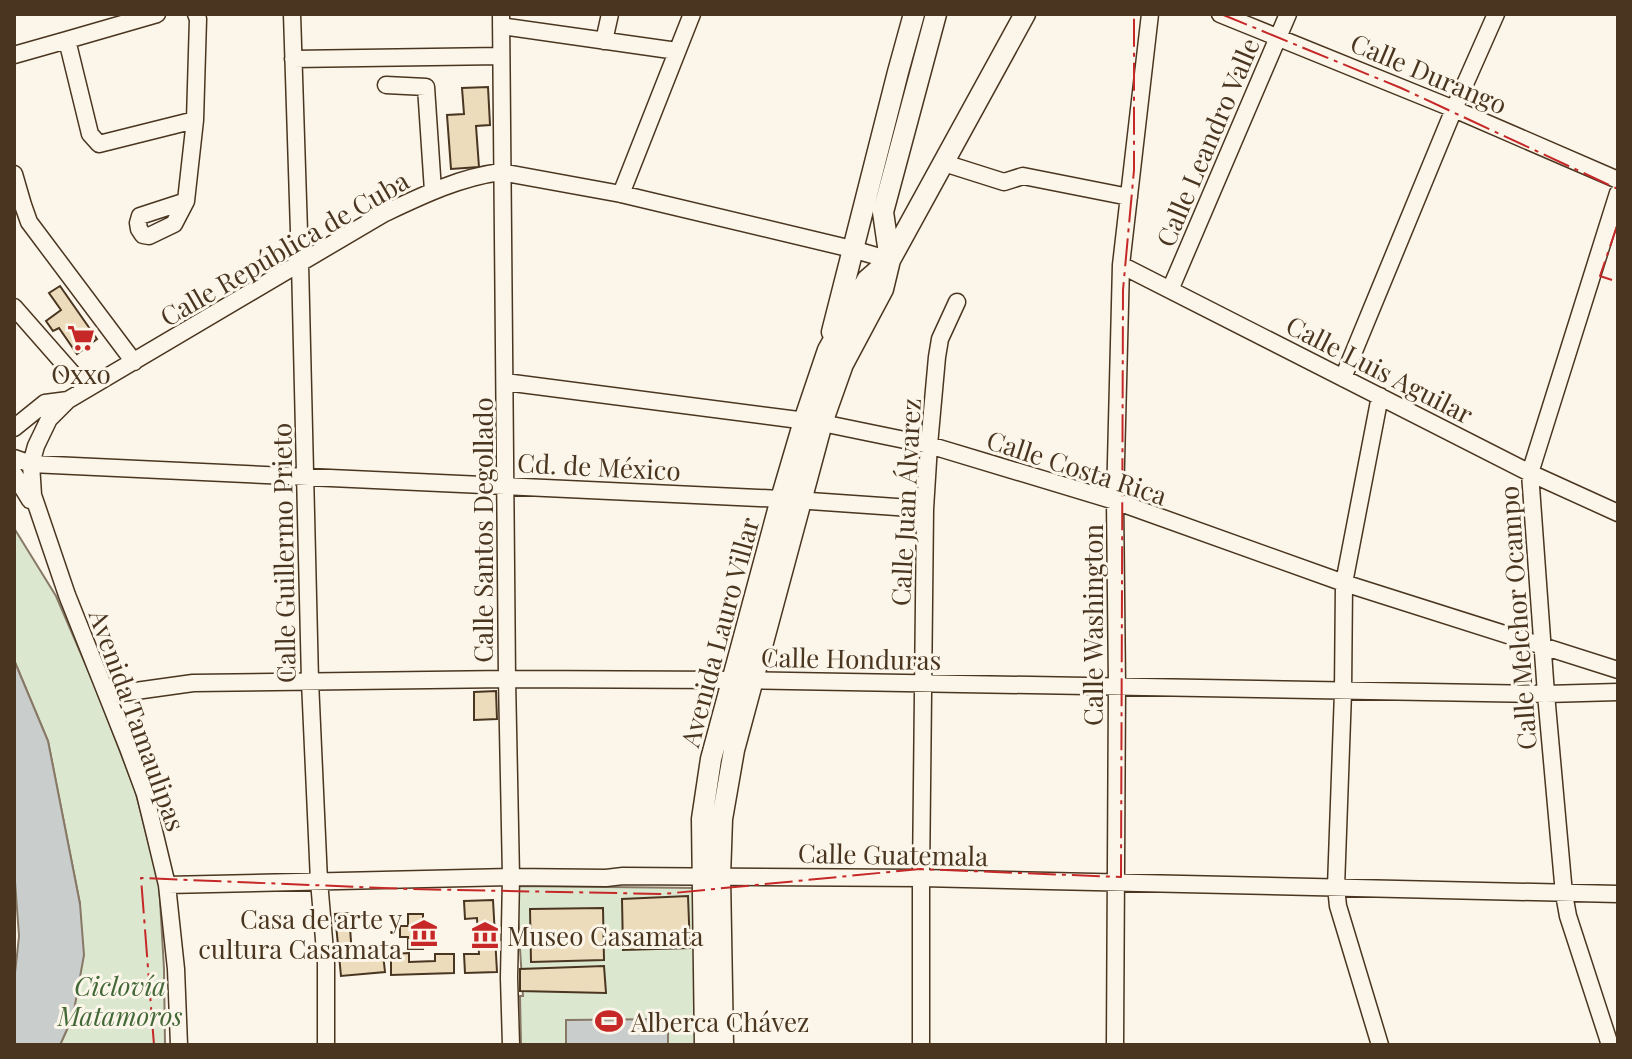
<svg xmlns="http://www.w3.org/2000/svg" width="1632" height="1059" font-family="'Playfair Display',serif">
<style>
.green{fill:#dce7d0;stroke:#887966;stroke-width:2}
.water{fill:#c9cecd;stroke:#887966;stroke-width:2}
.building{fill:#ecdcbc;stroke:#4a3520;stroke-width:2}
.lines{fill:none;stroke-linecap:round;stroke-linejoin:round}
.minor-casing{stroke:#4a3520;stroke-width:19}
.major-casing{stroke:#4a3520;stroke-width:23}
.minor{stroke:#fbf6e9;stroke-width:16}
.major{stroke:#fbf6e9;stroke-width:20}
.power{stroke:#c62828;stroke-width:2;stroke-dasharray:28 6 4 6;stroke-linecap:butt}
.labels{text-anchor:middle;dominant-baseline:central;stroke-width:6;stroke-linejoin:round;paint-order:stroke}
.street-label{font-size:26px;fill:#4a3520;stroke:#fbf6e9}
.poi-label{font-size:26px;fill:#4a3520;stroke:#fbf6e9;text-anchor:start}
.park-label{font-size:26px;font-style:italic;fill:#436837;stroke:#fbf6e9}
</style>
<rect width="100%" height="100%" fill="#fbf6e9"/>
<path class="green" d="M14 528 56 596 94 684 135 790 159 883 164 969 165 1045H60L73 1016 80 904 48 741 14 660Z
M516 886 696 888 697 1045H521L520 996H523Z"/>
<path class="water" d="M14 660 48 741 80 904 84 955 73 1016 60 1045H14V983L19 936 14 868Z
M668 1019V1045H566V1020Z"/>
<path class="building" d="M488 87 490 125 476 126 479 167 451 169 447 115 464 114 462 88Z
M60 286 97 339 77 354 59 328 53 331 46 321 61 310 49 293Z
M496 691 497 719 474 720V692Z
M688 896 690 948 623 950 622 899Z
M493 900 497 972 465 973 464 954H479L477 918 465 919 464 901Z
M603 908 604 960 531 962 530 909Z
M349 913 352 956 383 954 385 972 341 976 335 914Z
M408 914H423V949H408V937H400V926H408Z
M409 953V962L435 961V954H454V973L391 975V954Z
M604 966 606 993 520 991V969Z"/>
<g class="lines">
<g class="minor-casing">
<path id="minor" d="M292 14 300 263 310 681 319 881 326 963V1045
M501 14 507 679 511 877 509 978 511 1045
M1220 14 1454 109 1618 180
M501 26 677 51
M67 40 157 14
M604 41 610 14
M14 55 67 40 90 134 99 144 195 120
M293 59 501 56
M386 85 426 87 433 191
M944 163 1004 182 1023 176 1129 197
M14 174 23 205 29 222 134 362
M621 194 692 14
M186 201 140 216 138 223 139 229 143 235 149 236 174 224 186 201 195 120 198 19 196 14
M1121 265 1530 473 1618 513
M1170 290 1288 14
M14 307 86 389
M1343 378 1454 109 1496 14
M505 382 822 423 929 445 1115 501 1344 583 1618 670
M1380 396 1344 583 1343 692 1336 887 1338 906 1380 1045
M14 428 45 403 68 400
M14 458 31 464 781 499 925 509
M14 474 30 500
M107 695 193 683 507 679 733 680 1546 694 1618 692
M167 885 511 877 606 878 623 876 921 878 1618 894
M179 1045 176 969 167 885 155 835 145 794 128 748 67 595 33 495 31 464 36 446 49 419 68 400 383 214C421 196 460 177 501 172L621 194 852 249 890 260
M921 1045V878L925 509 929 445 937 357 940 339 957 302
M1115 1045 1117 686 1115 501 1121 265 1150 14
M1610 1045 1568 916 1564 894 1546 694 1530 473 1618 193"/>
</g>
<g class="major-casing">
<path id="major" d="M890 260 883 212 936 14
M832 332 898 72 914 14
M705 1045 702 819 711 759 781 499 804 421 828 350 867 280 890 260
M723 1045 720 877 722 819 734 750 822 423 843 364 883 289 890 260 1025 14"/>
</g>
<use href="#minor" class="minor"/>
<use href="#major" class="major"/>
<path class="power" d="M1221 14 1401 88 1618 189
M1612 280 1600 276 1618 223
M154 1045 141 878 408 889 663 894 920 869 1121 877 1123 290 1134 170V14"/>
</g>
<defs>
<g id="supermarket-bare" transform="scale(2.16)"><path d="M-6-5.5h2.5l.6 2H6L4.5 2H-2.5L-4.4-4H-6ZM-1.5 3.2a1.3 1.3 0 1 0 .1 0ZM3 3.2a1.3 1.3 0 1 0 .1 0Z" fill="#c62828" stroke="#fbf6e9" stroke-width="2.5" paint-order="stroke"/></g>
<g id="museum-bare" transform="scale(2.16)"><path d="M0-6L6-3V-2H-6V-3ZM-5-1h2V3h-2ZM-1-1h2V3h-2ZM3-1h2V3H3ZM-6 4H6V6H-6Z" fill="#c62828" stroke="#fbf6e9" stroke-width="2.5" paint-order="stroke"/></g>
<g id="stadium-bare" transform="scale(2.16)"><path d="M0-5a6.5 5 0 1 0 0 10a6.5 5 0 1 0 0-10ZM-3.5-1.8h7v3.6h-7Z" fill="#c62828" stroke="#fbf6e9" stroke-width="2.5" paint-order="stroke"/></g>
</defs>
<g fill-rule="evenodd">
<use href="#supermarket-bare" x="81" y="338"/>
<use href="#museum-bare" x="424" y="933"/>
<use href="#museum-bare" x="485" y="935"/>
<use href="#stadium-bare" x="609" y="1021"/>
</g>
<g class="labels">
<g class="street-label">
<text transform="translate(1429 73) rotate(23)">Calle Durango</text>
<text transform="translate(1207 142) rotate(-67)">Calle Leandro Valle</text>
<text transform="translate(284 248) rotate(-30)">Calle República de Cuba</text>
<text transform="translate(1380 369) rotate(27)">Calle Luis Aguilar</text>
<text transform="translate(599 466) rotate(3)">Cd. de México</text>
<text transform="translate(1077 467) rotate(18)">Calle Costa Rica</text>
<text transform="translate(905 502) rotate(-87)">Calle Juan Álvarez</text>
<text transform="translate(482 530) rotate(-90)">Calle Santos Degollado</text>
<text transform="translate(283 553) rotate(-91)">Calle Guillermo Prieto</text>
<text transform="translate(1517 618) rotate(-94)">Calle Melchor Ocampo</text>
<text transform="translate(1092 625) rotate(-90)">Calle Washington</text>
<text transform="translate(719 632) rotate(-75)">Avenida Lauro Villar</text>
<text transform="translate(851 658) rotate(1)">Calle Honduras</text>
<text transform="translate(138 720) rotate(70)">Avenida Tamaulipas</text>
<text transform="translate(893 854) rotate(1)">Calle Guatemala</text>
</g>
<g class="poi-label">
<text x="81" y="373" text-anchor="middle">Oxxo</text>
<text x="402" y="918" text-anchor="end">Casa de arte y<tspan x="402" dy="30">cultura Casamata</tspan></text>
<text x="507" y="935">Museo Casamata</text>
<text x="631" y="1021">Alberca Chávez</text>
</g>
<g class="park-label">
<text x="120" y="985">Ciclovía<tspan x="120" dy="30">Matamoros</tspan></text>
</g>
</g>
<rect width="1632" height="1059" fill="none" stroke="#4a3520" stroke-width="32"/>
</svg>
